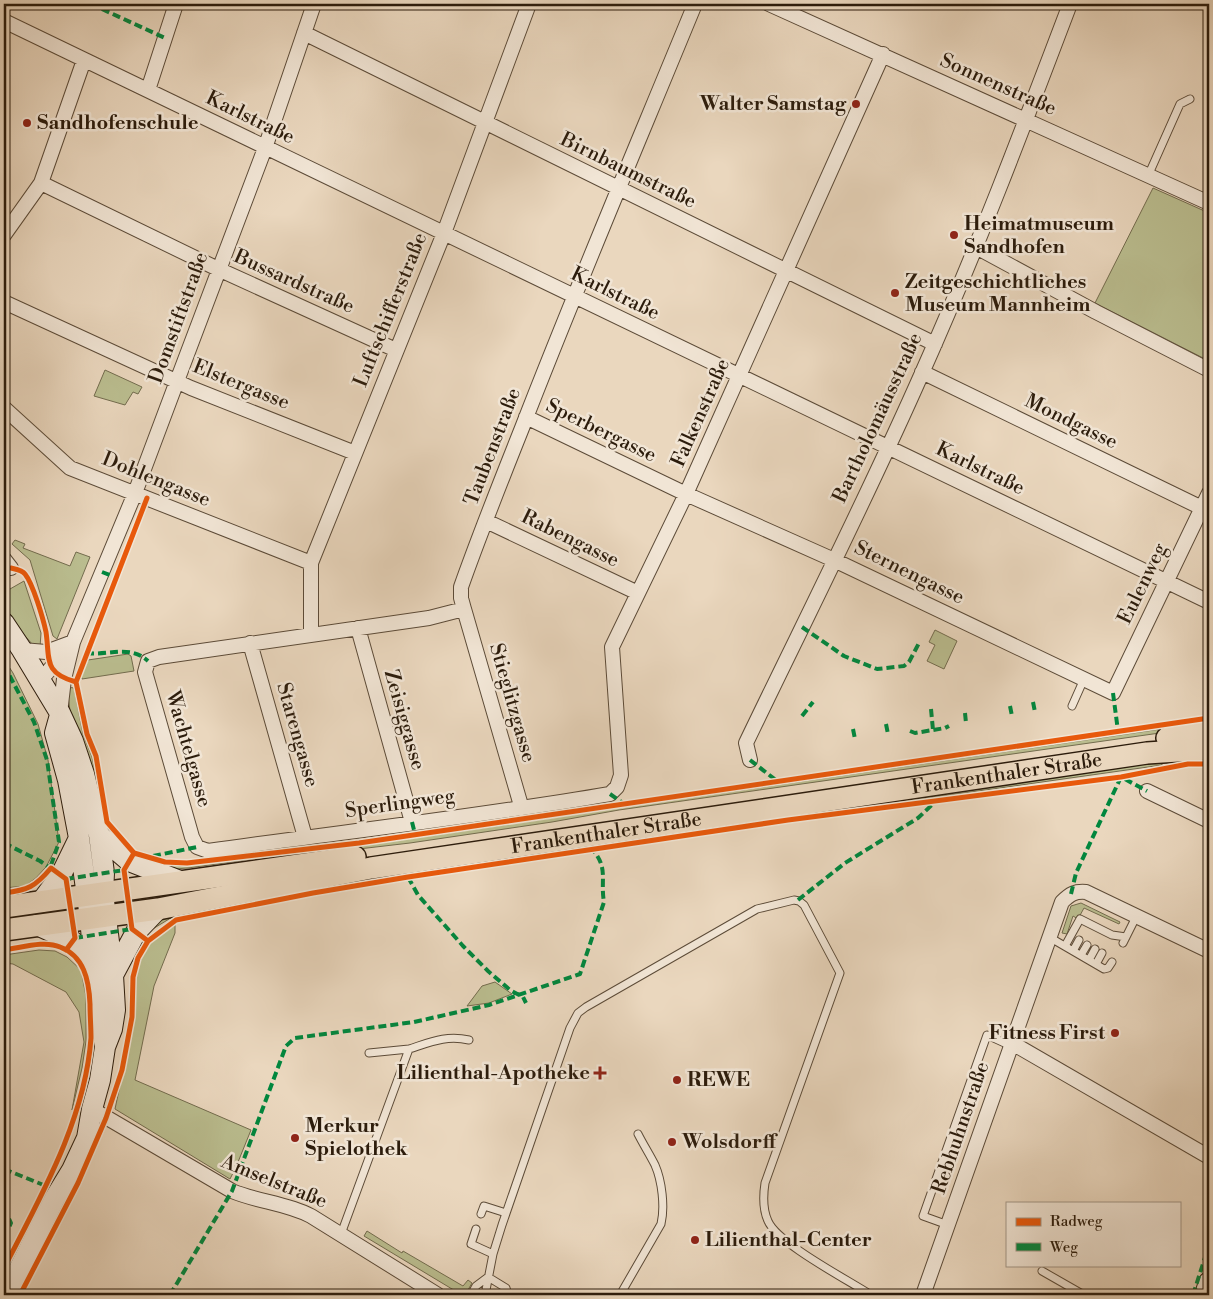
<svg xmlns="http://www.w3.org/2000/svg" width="1213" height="1299" font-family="'Libre Bodoni',serif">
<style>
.green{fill:#babd8f;stroke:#736c4e}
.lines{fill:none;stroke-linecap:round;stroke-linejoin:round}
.lane-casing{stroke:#5c4b38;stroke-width:9}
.street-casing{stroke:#5c4b38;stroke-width:16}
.secondary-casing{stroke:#2c1c0c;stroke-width:22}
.primary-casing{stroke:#2c1c0c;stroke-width:24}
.lane{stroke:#f1e5d5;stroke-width:7}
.street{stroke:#f1e5d5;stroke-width:14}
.secondary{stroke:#f1e5d5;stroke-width:20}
.primary{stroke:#ead7be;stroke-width:21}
.quiet{stroke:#00873e;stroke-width:4;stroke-dasharray:8 4;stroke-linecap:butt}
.cycleway-casing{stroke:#f1e5d5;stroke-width:8}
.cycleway{stroke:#e8590c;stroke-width:5}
.poi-dot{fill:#8f2418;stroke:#f1e5d5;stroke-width:2}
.labels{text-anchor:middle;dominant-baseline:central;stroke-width:5;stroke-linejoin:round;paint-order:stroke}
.street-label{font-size:20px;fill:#2c1c0c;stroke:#f1e5d5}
.poi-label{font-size:20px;font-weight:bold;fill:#2c1c0c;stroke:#f1e5d5;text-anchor:start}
</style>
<rect width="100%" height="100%" fill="#ead7be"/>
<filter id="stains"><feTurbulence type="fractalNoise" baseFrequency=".004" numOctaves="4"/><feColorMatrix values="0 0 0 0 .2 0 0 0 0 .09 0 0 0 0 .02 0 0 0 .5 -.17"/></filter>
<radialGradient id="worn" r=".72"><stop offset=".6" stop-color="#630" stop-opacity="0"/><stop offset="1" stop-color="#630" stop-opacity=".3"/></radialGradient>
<path class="green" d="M1153 188 1209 213V361L1095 303Z
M105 370 142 387 138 394 133 392 125 405 94 396Z
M15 540 25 544 23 548 70 566 76 552 90 557 57 639 53 636 30 560 12 544Z
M24 581 41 633 40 647 33 645 4 612V587L10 589Z
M935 630 957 641 944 669 927 661 935 645 929 642Z
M128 654 131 656 134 671 82 679 81 675 88 660Z
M4 659 13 673 38 724 48 760 59 842 46 867 36 878 25 886 4 888Z
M67 687 74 688 83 734 92 757 105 824 124 847 106 835 81 737 70 711Z
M1209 722V726L619 810 552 822 410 843 350 850 303 852 188 868 174 869 153 863 180 866 287 852 351 847Z
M1162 760V765L484 861 174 916 151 930 162 918 354 876Z
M1081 903 1120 922 1119 924 1084 908 1078 919 1073 916 1067 934 1062 933 1071 906Z
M175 925V933L154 986 135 1080 251 1130 236 1167 230 1179 115 1109 135 1015V976L141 959 151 942Z
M39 950 55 951 67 957 81 970 86 996V1041L82 1068 72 1110 84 1042 79 1012 66 992 13 964 4 963V955Z
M495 982 512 994 489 1003 467 1006 482 986Z
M367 1231 402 1253 403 1251 463 1286 468 1280 472 1283 465 1295H462L364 1236Z"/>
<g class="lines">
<g class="lane-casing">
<path id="lane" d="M1148 176 1180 104 1190 99
M1072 706 1084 679
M1049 937 1104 969 1108 968 1112 962
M1123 943 1136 917
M1065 946 1080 919 1112 935 1126 937
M1073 951 1079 940
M1081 955 1087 945
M1089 960 1095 949
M1096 964 1102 953
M369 1053 409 1049
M481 1214 484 1206 506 1213
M948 1225 923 1216 987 1035 1011 1046
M476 1229 471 1244 493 1254
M341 1234 409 1049C431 1042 446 1035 469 1040
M1042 1271 1084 1295
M488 1277 506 1288 508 1295
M471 1295 476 1286 488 1277
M485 1295 493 1254 502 1225 570 1028 578 1013 586 1007 757 909 794 900 799 901 804 905 840 973 765 1183C763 1196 763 1210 768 1221 777 1243 848 1280 871 1295
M620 1295 661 1224C665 1207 662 1181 655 1165 650 1155 643 1144 638 1134"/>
</g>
<g class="street-casing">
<path id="street" d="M695 4C637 145 577 286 522 428 501 481 480 533 461 587V598L464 609 429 618 159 657 148 661 145 672 192 837 197 847 208 851C342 832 476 817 610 794L617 787 621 775 612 647 686 494 883 54
M769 4 1209 203
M4 21 1209 602
M304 33 935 344
M148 90 176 4
M41 183 218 269 396 350
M4 235 41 183 84 60
M976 247 1096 312 1209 370
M4 302 191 388 355 453
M922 372 1202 508
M4 408 70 468 311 563
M526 417 686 494 834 560 1113 693 1209 493
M486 521 638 593
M4 559 11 568
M464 609 522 809
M358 628 412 822
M311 634V563L444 233 529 4
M250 643 305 837
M22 650 46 652 73 642
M41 680 70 645
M60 713 64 679 73 642 135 493 177 381 265 148 314 4
M750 760 746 743C805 620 867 498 922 373 976 252 1023 128 1070 4
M1147 791 1209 821
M1012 1043 1209 1157
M92 1109 232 1191C258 1202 286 1203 311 1216L438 1295
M923 1295 1062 902C1070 894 1075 891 1086 892L1209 951"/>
</g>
<g class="secondary-casing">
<path id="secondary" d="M4 623 22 650 60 713 73 741 84 774 99 835 104 873 103 893 113 975 115 1010 112 1029 105 1047 100 1080 92 1109 87 1138 72 1170 55 1198 6 1295
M60 715 55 733 68 780 79 838 90 918 100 1023 105 1045
M99 835 129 861 180 881
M41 902 61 875 79 838
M37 925 72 941 93 958
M113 975 136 932 158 909
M1205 1295 1209 1282"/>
</g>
<g class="primary-casing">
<g id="primary">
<path d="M1167 738 1209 732"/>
<path d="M4 907 355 857"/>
<path id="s1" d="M4 930 158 909 371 868 1147 753 1209 749"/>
</g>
</g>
<use href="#lane" class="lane"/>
<use href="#street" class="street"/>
<use href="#secondary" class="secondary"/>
<use href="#primary" class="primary"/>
<path class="quiet" d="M91 4 165 38
M102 572 115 577
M802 627 844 656 877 669 904 666 909 662 919 643
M86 653C109 656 129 644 148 661
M4 665 34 722 47 760 59 842 49 871
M1113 693 1118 731
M1033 702 1035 712
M1010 706 1012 716
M931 709 933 730
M965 713 966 723
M802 716 813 702
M886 724 888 734
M853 729 855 739
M910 731 915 733 945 728 949 726
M750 760 777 781
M610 794 623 803
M412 822 415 834
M4 843 40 861 53 870
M153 856 197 847
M408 877 418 895 463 946 488 971 510 990 523 997 526 1003
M66 879 124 870
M1071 894 1076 873 1121 777 1147 791
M798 900 845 863 918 818 935 802
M75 938 132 929
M4 1169 46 1186
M4 1208 11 1223 6 1234 4 1235
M170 1295 232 1191 286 1046 295 1038 414 1022 489 1005 580 974 604 902C600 880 609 868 592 849
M1193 1295 1209 1245"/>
<g class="cycleway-casing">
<path id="cycleway" d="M147 498 76 682 87 734 96 756 107 822 134 853 165 862 187 863 359 843 1209 718
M11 568C15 569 22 570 25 574 33 584 43 618 46 632 50 659 43 673 76 682
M134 853 124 870 132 929 148 941
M4 893C28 890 35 887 51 868L66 879 75 938 66 950
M4 950C21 948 44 940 60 947 84 956 89 980 90 1004 90 1015 91 1027 91 1038 85 1120 41 1196 4 1268
M20 1295 78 1183 106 1118 122 1070 132 1017 133 977 138 958 148 941 176 920 313 893 408 877 788 820 1121 777 1188 764H1209"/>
</g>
<use href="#cycleway" class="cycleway"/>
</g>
<g class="poi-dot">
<circle cx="856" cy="104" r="5"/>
<circle cx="27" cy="123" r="5"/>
<circle cx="954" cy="235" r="5"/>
<circle cx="895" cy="293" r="5"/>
<circle cx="1115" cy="1033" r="5"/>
<path d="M597.5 1065.5h5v5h5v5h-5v5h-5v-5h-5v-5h5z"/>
<circle cx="677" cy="1080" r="5"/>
<circle cx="295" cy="1138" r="5"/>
<circle cx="672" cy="1142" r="5"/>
<circle cx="695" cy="1240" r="5"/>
</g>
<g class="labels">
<g class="street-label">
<text transform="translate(998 85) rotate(24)">Sonnenstraße</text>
<text transform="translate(250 118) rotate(26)">Karlstraße</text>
<text transform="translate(628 171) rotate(26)">Birnbaumstraße</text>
<text transform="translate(294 282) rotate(24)">Bussardstraße</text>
<text transform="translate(615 294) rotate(26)">Karlstraße</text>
<text transform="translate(391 310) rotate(-68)">Luftschifferstraße</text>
<text transform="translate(179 318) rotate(-70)">Domstiftstraße</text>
<text transform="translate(241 385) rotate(22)">Elstergasse</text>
<text transform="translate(701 413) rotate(-66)">Falkenstraße</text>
<text transform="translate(878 418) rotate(-65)">Bartholomäusstraße</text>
<text transform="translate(1071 422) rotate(26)">Mondgasse</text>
<text transform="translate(601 431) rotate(26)">Sperbergasse</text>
<text transform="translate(493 447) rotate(-69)">Taubenstraße</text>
<text transform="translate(980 469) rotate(26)">Karlstraße</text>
<text transform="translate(156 480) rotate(22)">Dohlengasse</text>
<text transform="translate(570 539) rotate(26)">Rabengasse</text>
<text transform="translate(909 573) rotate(26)">Sternengasse</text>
<text transform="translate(1143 584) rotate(-64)">Eulenweg</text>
<text transform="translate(512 703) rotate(74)">Stieglitzgasse</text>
<text transform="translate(404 720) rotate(74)">Zeisiggasse</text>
<text transform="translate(297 735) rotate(74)">Starengasse</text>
<text transform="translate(188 749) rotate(74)">Wachtelgasse</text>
<text stroke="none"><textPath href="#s1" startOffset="1015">Frankenthaler Straße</textPath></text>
<text transform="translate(400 804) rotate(-8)">Sperlingweg</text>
<text stroke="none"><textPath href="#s1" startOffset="610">Frankenthaler Straße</textPath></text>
<text transform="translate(961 1128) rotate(-71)">Rebhuhnstraße</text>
<text transform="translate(274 1182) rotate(22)">Amselstraße</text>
</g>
<g class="poi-label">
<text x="846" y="104" text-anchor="end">Walter Samstag</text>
<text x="37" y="123">Sandhofenschule</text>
<text x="964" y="224">Heimatmuseum<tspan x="964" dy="23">Sandhofen</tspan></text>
<text x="905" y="282">Zeitgeschichtliches<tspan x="905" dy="23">Museum Mannheim</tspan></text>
<text x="1105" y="1033" text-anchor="end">Fitness First</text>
<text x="590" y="1073" text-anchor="end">Lilienthal-Apotheke</text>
<text x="687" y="1080">REWE</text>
<text x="305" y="1126">Merkur<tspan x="305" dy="23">Spielothek</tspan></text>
<text x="682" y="1142">Wolsdorff</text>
<text x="705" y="1240">Lilienthal-Center</text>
</g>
</g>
<rect width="1213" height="1299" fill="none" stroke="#ead7be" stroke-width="20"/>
<rect x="5" y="5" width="1203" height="1289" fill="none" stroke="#2c1c0c" stroke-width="2.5"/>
<rect x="10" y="10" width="1193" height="1279" fill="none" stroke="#2c1c0c"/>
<rect x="1006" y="1202" width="175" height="65" fill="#f1e5d5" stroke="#a29585"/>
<rect x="1016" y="1218" width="25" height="8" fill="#e8590c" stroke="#a29585"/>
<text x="1050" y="1226" font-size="15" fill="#2c1c0c">Radweg</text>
<rect x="1016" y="1243" width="25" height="8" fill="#00873e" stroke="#a29585"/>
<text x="1050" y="1252" font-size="15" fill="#2c1c0c">Weg</text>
<rect width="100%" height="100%" filter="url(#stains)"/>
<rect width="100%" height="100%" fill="url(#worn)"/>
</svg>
